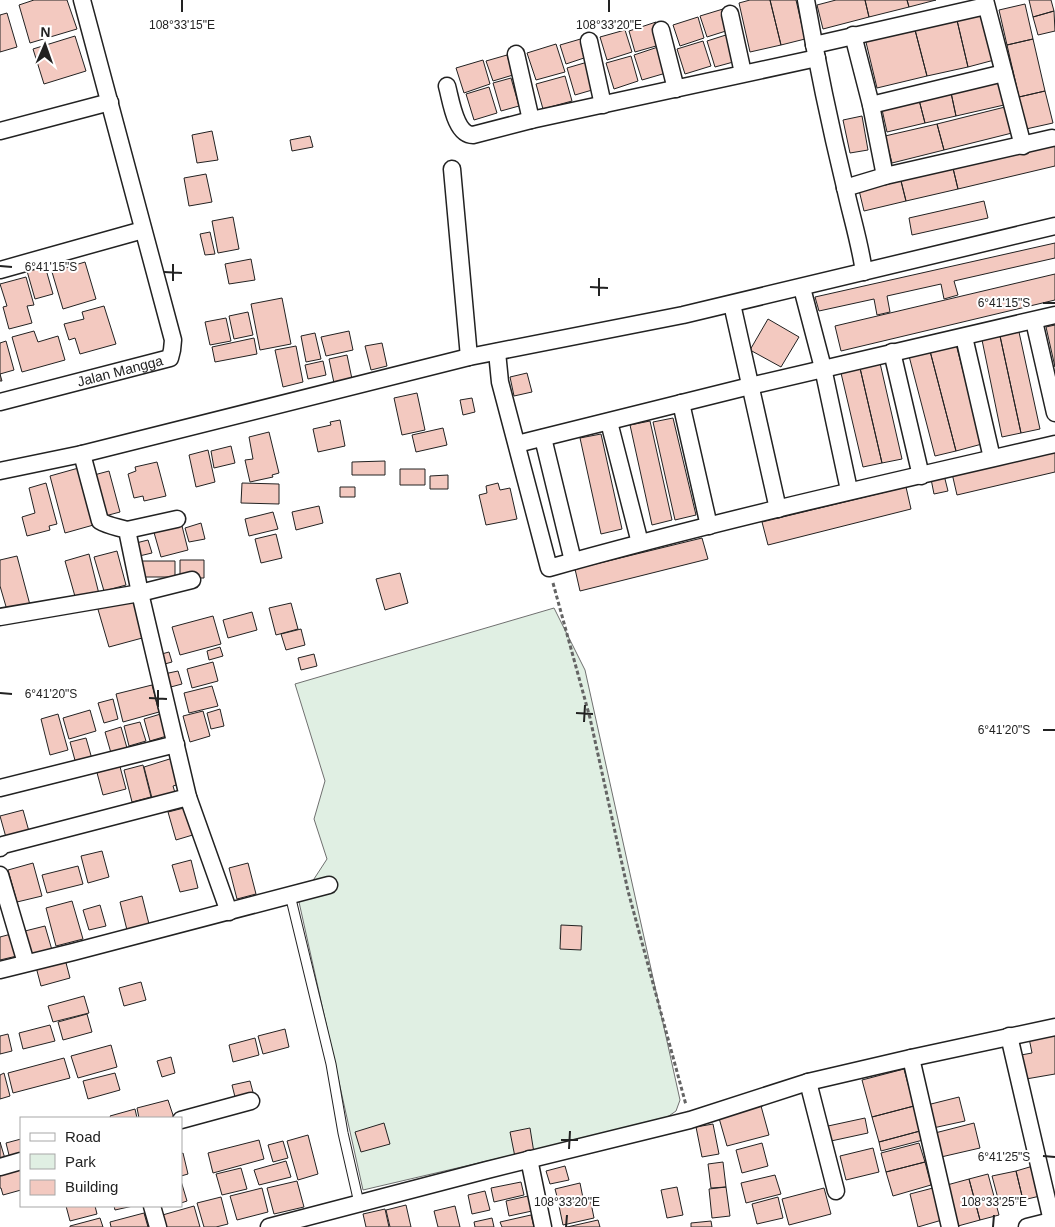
<svg xmlns="http://www.w3.org/2000/svg" width="1055" height="1227" font-family="Arial,sans-serif">
<style>
.green{fill:#e0efe3;stroke:#6f6f6f}
.building{fill:#f3c9c0;stroke:#222}
.lines{fill:none;stroke-linecap:round;stroke-linejoin:round}
.lane-casing{stroke:#222;stroke-width:11}
.street-casing{stroke:#222;stroke-width:19}
.path{stroke:#646464;stroke-width:3;stroke-dasharray:4 2.5;stroke-linecap:butt}
.lane{stroke:#fff;stroke-width:9}
.street{stroke:#fff;stroke-width:16}
.ticks{fill:none;stroke:#222;stroke-width:2}
.labels{text-anchor:middle;dominant-baseline:central;stroke-width:4;stroke-linejoin:round;paint-order:stroke}
.street-label{font-size:14px;fill:#222;stroke:#fff}
.ticks-label{font-size:12px;text-anchor:middle;fill:#222;stroke:#fff;stroke-width:4;stroke-linejoin:round;paint-order:stroke}
</style>
<rect width="100%" height="100%" fill="#fff"/>
<path class="green" d="M554 608 585 670 680 1100 676 1111 663 1120 363 1190 299 902 327 859 314 819 325 781 295 684Z"/>
<path class="building" d="M34 0H67L77 29 30 43 19 5Z
M750 0H770L781 45 750 52 739 3Z
M770 0H796L805 39 781 45Z
M836 0H865L869 17 823 29 817 5Z
M865 0H907L909 7 869 17Z
M907 0H936L909 7Z
M1029 0H1051L1054 11 1033 17Z
M1025 4 1033 39 1007 45 999 10Z
M723 9 729 30 707 37 700 16Z
M986 9 998 59 968 67 956 16Z
M1054 11 1055 31 1038 35 1033 17Z
M7 13 17 47 0 52V15Z
M956 16 968 67 927 76 914 26Z
M698 17 704 38 680 46 673 25Z
M656 22 663 44 635 52 629 31Z
M914 26 927 76 877 88 865 38Z
M625 30 632 52 607 60 600 37Z
M729 34 737 61 715 67 707 41Z
M75 36 86 71 44 84 33 49Z
M584 38 590 56 566 64 560 45Z
M1033 39 1045 91 1019 97 1007 45Z
M703 41 711 66 685 74 677 49Z
M556 44 565 72 536 80 527 53Z
M658 47 666 73 642 80 634 55Z
M507 55 513 75 493 81 486 61Z
M631 56 638 81 614 89 606 63Z
M483 60 490 84 464 93 456 68Z
M591 61 599 88 575 95 567 68Z
M565 76 572 101 543 109 536 84Z
M997 77 1004 105 956 116 950 88Z
M511 78 519 106 501 111 493 83Z
M489 87 497 113 474 120 466 94Z
M950 88 956 116 925 123 918 96Z
M1045 91 1053 123 1026 129 1019 97Z
M918 96 925 123 887 132 881 105Z
M1005 107 1012 133 944 150 937 124Z
M862 116 868 150 850 153 843 120Z
M937 124 944 150 892 163 885 136Z
M212 131 218 160 197 163 192 135Z
M310 136 313 147 292 151 290 140Z
M1055 140V166L958 189 952 164Z
M952 164 958 189 906 201 900 177Z
M206 174 212 202 189 206 184 178Z
M900 177 906 201 864 211 858 186Z
M984 201 988 218 912 235 909 218Z
M233 217 239 249 218 253 212 221Z
M210 232 215 254 205 255 200 234Z
M1055 243V258L954 281 958 295 944 299 941 284 887 296 890 312 877 315 874 299 819 311 815 297Z
M251 259 255 280 229 284 225 264Z
M85 262 96 299 63 309 52 272Z
M45 266 53 294 35 299 27 271Z
M1055 274V300L841 351 835 326Z
M26 277 34 305 27 306 32 323 9 329 3 307 7 306 0 284Z
M282 298 291 344 260 350 251 304Z
M104 306 116 344 80 354 75 338 69 340 64 324 84 319 82 312Z
M248 312 253 335 234 339 229 316Z
M226 318 231 341 210 345 205 322Z
M768 319 799 337 781 367 750 350Z
M1055 325V367L1046 327Z
M34 331 38 342 58 336 65 360 22 372 12 337Z
M349 331 353 350 326 356 321 337Z
M1019 332 1040 429 1021 433 1000 336Z
M315 333 321 359 306 362 301 336Z
M1000 336 1021 433 1002 437 982 340Z
M254 338 257 354 215 362 212 347Z
M6 341 14 370 0 374 2 381H0V343Z
M382 343 387 366 371 370 365 346Z
M956 344 982 444 956 451 930 351Z
M296 346 303 382 283 387 275 350Z
M930 351 956 451 935 456 909 356Z
M347 355 352 379 334 383 329 359Z
M323 361 326 375 308 379 305 365Z
M880 363 902 459 882 463 860 368Z
M860 368 882 463 863 467 841 373Z
M527 373 532 392 514 396 510 377Z
M417 393 425 430 402 435 394 398Z
M472 398 475 412 463 415 460 400Z
M673 418 696 515 675 520 653 422Z
M340 420 345 446 318 452 313 429 331 425 330 422Z
M650 421 672 520 652 525 630 425Z
M443 428 447 445 416 452 412 435Z
M269 432 279 473 272 475 273 477 250 482 245 460 253 459 249 437Z
M601 434 622 529 601 534 580 438Z
M1055 445V472L957 495 951 469Z
M231 446 235 463 214 468 211 451Z
M208 450 215 482 196 487 189 455Z
M385 461V475H352V462Z
M157 462 166 496 144 501 143 496 134 498 128 474 136 471 135 467Z
M82 467 97 524 65 533 50 476Z
M400 469H425V485H400Z
M109 471 120 512 105 516 94 475Z
M448 475V489H430V476Z
M944 475 948 491 934 494 931 479Z
M46 483 57 524 49 526 50 530 27 536 22 517 35 513 29 488Z
M242 483 279 484V504L241 503Z
M498 483 500 490 510 488 517 519 486 525 479 495 487 493 486 486Z
M340 487H355V497H340Z
M906 487 911 509 768 545 762 522Z
M319 506 323 523 296 530 292 512Z
M273 512 278 529 249 536 245 519Z
M181 522 188 550 161 557 153 529Z
M201 523 205 539 189 542 185 528Z
M276 534 282 558 261 563 255 539Z
M702 538 708 559 580 591 575 569Z
M148 540 152 553 135 557 132 544Z
M117 551 126 585 104 591 94 557Z
M89 554 99 594 76 600 65 561Z
M17 556 30 605 7 610 0 586V560Z
M180 560H204V578H180Z
M139 561H175V577H139Z
M400 573 408 603 385 610 376 579Z
M134 596 146 637 109 647 97 606Z
M291 603 298 629 276 635 269 608Z
M252 612 257 630 228 638 223 620Z
M213 616 221 644 180 655 172 627Z
M301 629 305 645 286 650 281 634Z
M220 647 223 656 209 660 207 651Z
M169 652 172 662 161 665 158 655Z
M314 654 317 666 301 670 298 658Z
M213 662 218 681 192 688 187 669Z
M178 671 182 684 167 688 164 674Z
M152 685 159 712 123 722 116 694Z
M212 686 218 706 189 713 184 693Z
M113 699 118 719 104 723 98 703Z
M220 709 224 726 211 729 207 713Z
M90 710 96 731 69 739 63 718Z
M203 711 210 736 190 742 183 716Z
M164 713 170 735 150 741 144 719Z
M58 714 68 750 50 755 41 719Z
M140 722 146 741 129 746 124 726Z
M121 727 127 748 111 753 105 732Z
M86 738 92 759 76 764 70 742Z
M176 757 183 783 173 786 176 796 153 802 144 767Z
M119 763 126 789 103 795 96 769Z
M143 765 151 797 132 802 124 770Z
M188 807 196 834 176 840 168 812Z
M23 810 30 835 7 841 0 816Z
M102 851 109 877 88 883 81 856Z
M191 860 198 888 180 892 172 865Z
M33 863 42 896 17 902 8 870Z
M248 863 256 894 237 899 229 868Z
M78 866 83 884 47 893 42 875Z
M142 896 149 924 127 930 120 902Z
M72 901 83 939 56 946 46 908Z
M100 905 106 926 89 930 83 910Z
M561 925 582 926 581 950 560 949Z
M45 926 52 950 27 957 21 932Z
M15 933 21 955 0 960V937Z
M65 959 70 978 41 986 36 967Z
M141 982 146 1000 124 1006 119 988Z
M84 996 89 1013 53 1022 48 1006Z
M87 1014 92 1032 63 1040 58 1022Z
M50 1025 55 1041 23 1049 19 1033Z
M285 1029 289 1047 263 1054 258 1036Z
M1055 1033V1074L1026 1079 1021 1055 1032 1053 1029 1038Z
M8 1034 12 1051 0 1054V1036Z
M255 1038 259 1055 233 1062 229 1045Z
M111 1045 117 1067 78 1078 71 1056Z
M171 1057 175 1073 162 1077 157 1061Z
M64 1058 70 1078 13 1093 8 1073Z
M904 1069 914 1106 872 1117 862 1080Z
M4 1073 10 1096 0 1099V1075Z
M115 1073 120 1090 88 1099 83 1081Z
M250 1081 254 1096 236 1101 232 1085Z
M959 1097 965 1121 933 1128 927 1105Z
M168 1100 174 1118H139L137 1108Z
M761 1106 769 1135 727 1146 719 1118Z
M914 1106 920 1131 879 1142 872 1117Z
M135 1109 137 1118H111L110 1116Z
M865 1118 868 1133 831 1141 828 1126Z
M384 1123 390 1144 361 1152 355 1132Z
M974 1123 980 1148 941 1157 935 1133Z
M713 1124 719 1154 702 1157 696 1127Z
M530 1128 534 1153 515 1157 510 1132Z
M920 1131 923 1140 881 1151 879 1142Z
M308 1135 318 1174 298 1180 287 1141Z
M21 1139V1156L10 1159 6 1143Z
M259 1140 264 1159 213 1173 208 1153Z
M283 1141 288 1158 273 1162 268 1145Z
M0 1142 6 1162 0 1164Z
M762 1143 768 1166 742 1173 736 1150Z
M919 1143 925 1162 886 1172 881 1153Z
M873 1148 879 1172 846 1180 840 1156Z
M183 1153 188 1174 181 1176V1154Z
M286 1161 291 1177 259 1185 254 1170Z
M21 1162V1190L3 1195 1 1188H0V1167Z
M723 1162 726 1187 711 1188 708 1164Z
M925 1162 931 1185 893 1196 886 1172Z
M565 1166 569 1180 550 1184 546 1171Z
M1033 1166 1040 1196 1023 1200 1016 1171Z
M241 1168 247 1189 222 1195 216 1174Z
M1016 1171 1023 1200 1000 1206 992 1176Z
M988 1174 999 1215 980 1220 969 1179Z
M775 1175 781 1194 746 1203 741 1183Z
M969 1179 980 1220 958 1226 947 1185Z
M181 1181 187 1201 181 1203Z
M297 1181 304 1207 274 1214 267 1188Z
M521 1182 524 1195 494 1202 491 1188Z
M580 1183 583 1198 559 1204 555 1189Z
M677 1187 683 1215 667 1218 661 1190Z
M726 1187 730 1216 712 1218 709 1189Z
M262 1188 268 1212 237 1220 230 1196Z
M824 1188 831 1214 789 1225 782 1199Z
M933 1188 942 1220 918 1227 910 1194Z
M485 1191 490 1210 472 1214 468 1195Z
M528 1196 532 1211 509 1216 506 1201Z
M221 1197 228 1224 216 1227H204L197 1203Z
M778 1197 783 1218 757 1224 752 1204Z
M590 1198 594 1218 563 1225 559 1206Z
M406 1205 411 1227H390L386 1210Z
M66 1206H95L97 1214 70 1221Z
M114 1206H133L115 1210Z
M194 1206 200 1227H163L159 1216Z
M455 1206 460 1227H438L434 1211Z
M385 1209 389 1227H366L363 1214Z
M144 1213 148 1227H111L110 1222Z
M531 1215 534 1227H502L500 1222Z
M100 1218 103 1227H70V1226Z
M492 1218 494 1227H475L474 1222Z
M598 1220 600 1227H567Z
M711 1221 712 1227H691V1223Z"/>
<g class="lines">
<g class="lane-casing">
<path id="lane" d="M290 895 331 1064 343 1133 359 1203"/>
</g>
<g class="street-casing">
<g id="street">
<path d="M806 0C817 63 830 125 845 187 851 215 860 243 864 272"/>
<path d="M985 0 1023 146"/>
<path d="M730 14 743 73"/>
<path d="M661 30 676 89"/>
<path d="M853 35 871 105 885 176"/>
<path d="M589 41 603 105"/>
<path d="M814 45 986 6"/>
<path d="M516 54 531 120"/>
<path d="M447 86C451 100 455 135 473 135L531 120 817 58"/>
<path d="M871 105 1004 73"/>
<path d="M0 131 110 102"/>
<path d="M452 169 469 357"/>
<path d="M845 188 885 176 1052 138"/>
<path d="M0 270 143 230"/>
<path d="M802 288 823 368 849 490"/>
<path d="M732 304 778 509"/>
<path d="M1034 321 1055 413"/>
<path d="M964 337 992 458"/>
<path d="M497 352 500 382 549 568C716 521 886 483 1055 444"/>
<path d="M892 352 921 476"/>
<path id="s1" d="M0 402 170 358 172 350 173 340 82 0"/>
<path d="M681 403 709 526"/>
<path d="M609 422 640 543"/>
<path d="M543 438 573 561"/>
<path d="M517 444 750 386 1055 315"/>
<path d="M82 454 100 521C108 526 118 527 127 530L140 593 188 797 229 912"/>
<path d="M0 471 82 454 469 357 683 315 1055 226"/>
<path d="M127 530 177 519"/>
<path d="M0 617 140 593 192 580"/>
<path d="M0 788 176 744"/>
<path d="M0 848 3 845 188 797"/>
<path d="M0 875 26 963"/>
<path d="M0 970 73 952 329 885"/>
<path d="M1009 1036 1052 1221"/>
<path d="M911 1058 950 1227"/>
<path d="M808 1082 836 1191"/>
<path d="M181 1120 251 1101"/>
<path d="M529 1159 543 1227"/>
<path d="M0 1167 21 1161"/>
<path d="M152 1206 158 1227"/>
<path d="M269 1227 487 1170 690 1120 808 1082 911 1058 1055 1027"/>
<path d="M1027 1227 1055 1220"/>
</g>
</g>
<path class="path" d="M553 583 590 718 628 891 686 1105"/>
<use href="#lane" class="lane"/>
<use href="#street" class="street"/>
</g>
<path class="ticks" d="M182 12V0M609 12V0M0 266 12 267M164 272 182 273M173 281V264M590 287 608 288M599 296V278M1043 303H1055M0 693 12 694M149 698 167 699M158 707V690M576 713 593 714M584 722 585 705M1043 730H1055M561 1140H578M569 1149 570 1131M1043 1156 1055 1157M566 1227 567 1215M993 1227 994 1215"/>
<g class="labels">
<g class="street-label">
<text stroke="none"><textPath href="#s1" startOffset="124">Jalan Mangga</textPath></text>
</g>
</g>
<g class="ticks-label">
<text x="182" y="29">108°33'15"E</text>
<text x="609" y="29">108°33'20"E</text>
<text x="51" y="271">6°41'15"S</text>
<text x="1004" y="307">6°41'15"S</text>
<text x="51" y="698">6°41'20"S</text>
<text x="1004" y="734">6°41'20"S</text>
<text x="1004" y="1161">6°41'25"S</text>
<text x="567" y="1206">108°33'20"E</text>
<text x="994" y="1206">108°33'25"E</text>
</g>
<rect x="20" y="1117" width="162" height="90" fill="#ffffff" stroke="#a7a7a7"/>
<rect x="30" y="1133" width="25" height="8" fill="#ffffff" stroke="#a7a7a7"/>
<text x="65" y="1142" font-size="15" fill="#222222">Road</text>
<rect x="30" y="1154" width="25" height="15" fill="#e0efe3" stroke="#a7a7a7"/>
<text x="65" y="1167" font-size="15" fill="#222222">Park</text>
<rect x="30" y="1180" width="25" height="15" fill="#f3c9c0" stroke="#a7a7a7"/>
<text x="65" y="1192" font-size="15" fill="#222222">Building</text>
<g transform="translate(45 45) rotate(2)" stroke="#ffffff" stroke-width="4" paint-order="stroke">
<path d="M0-4L9 19L0 12L-9 19Z" fill="#222222"/>
<text y="-8" font-size="14" font-weight="bold" text-anchor="middle" fill="#222222">N</text>
</g>
</svg>
